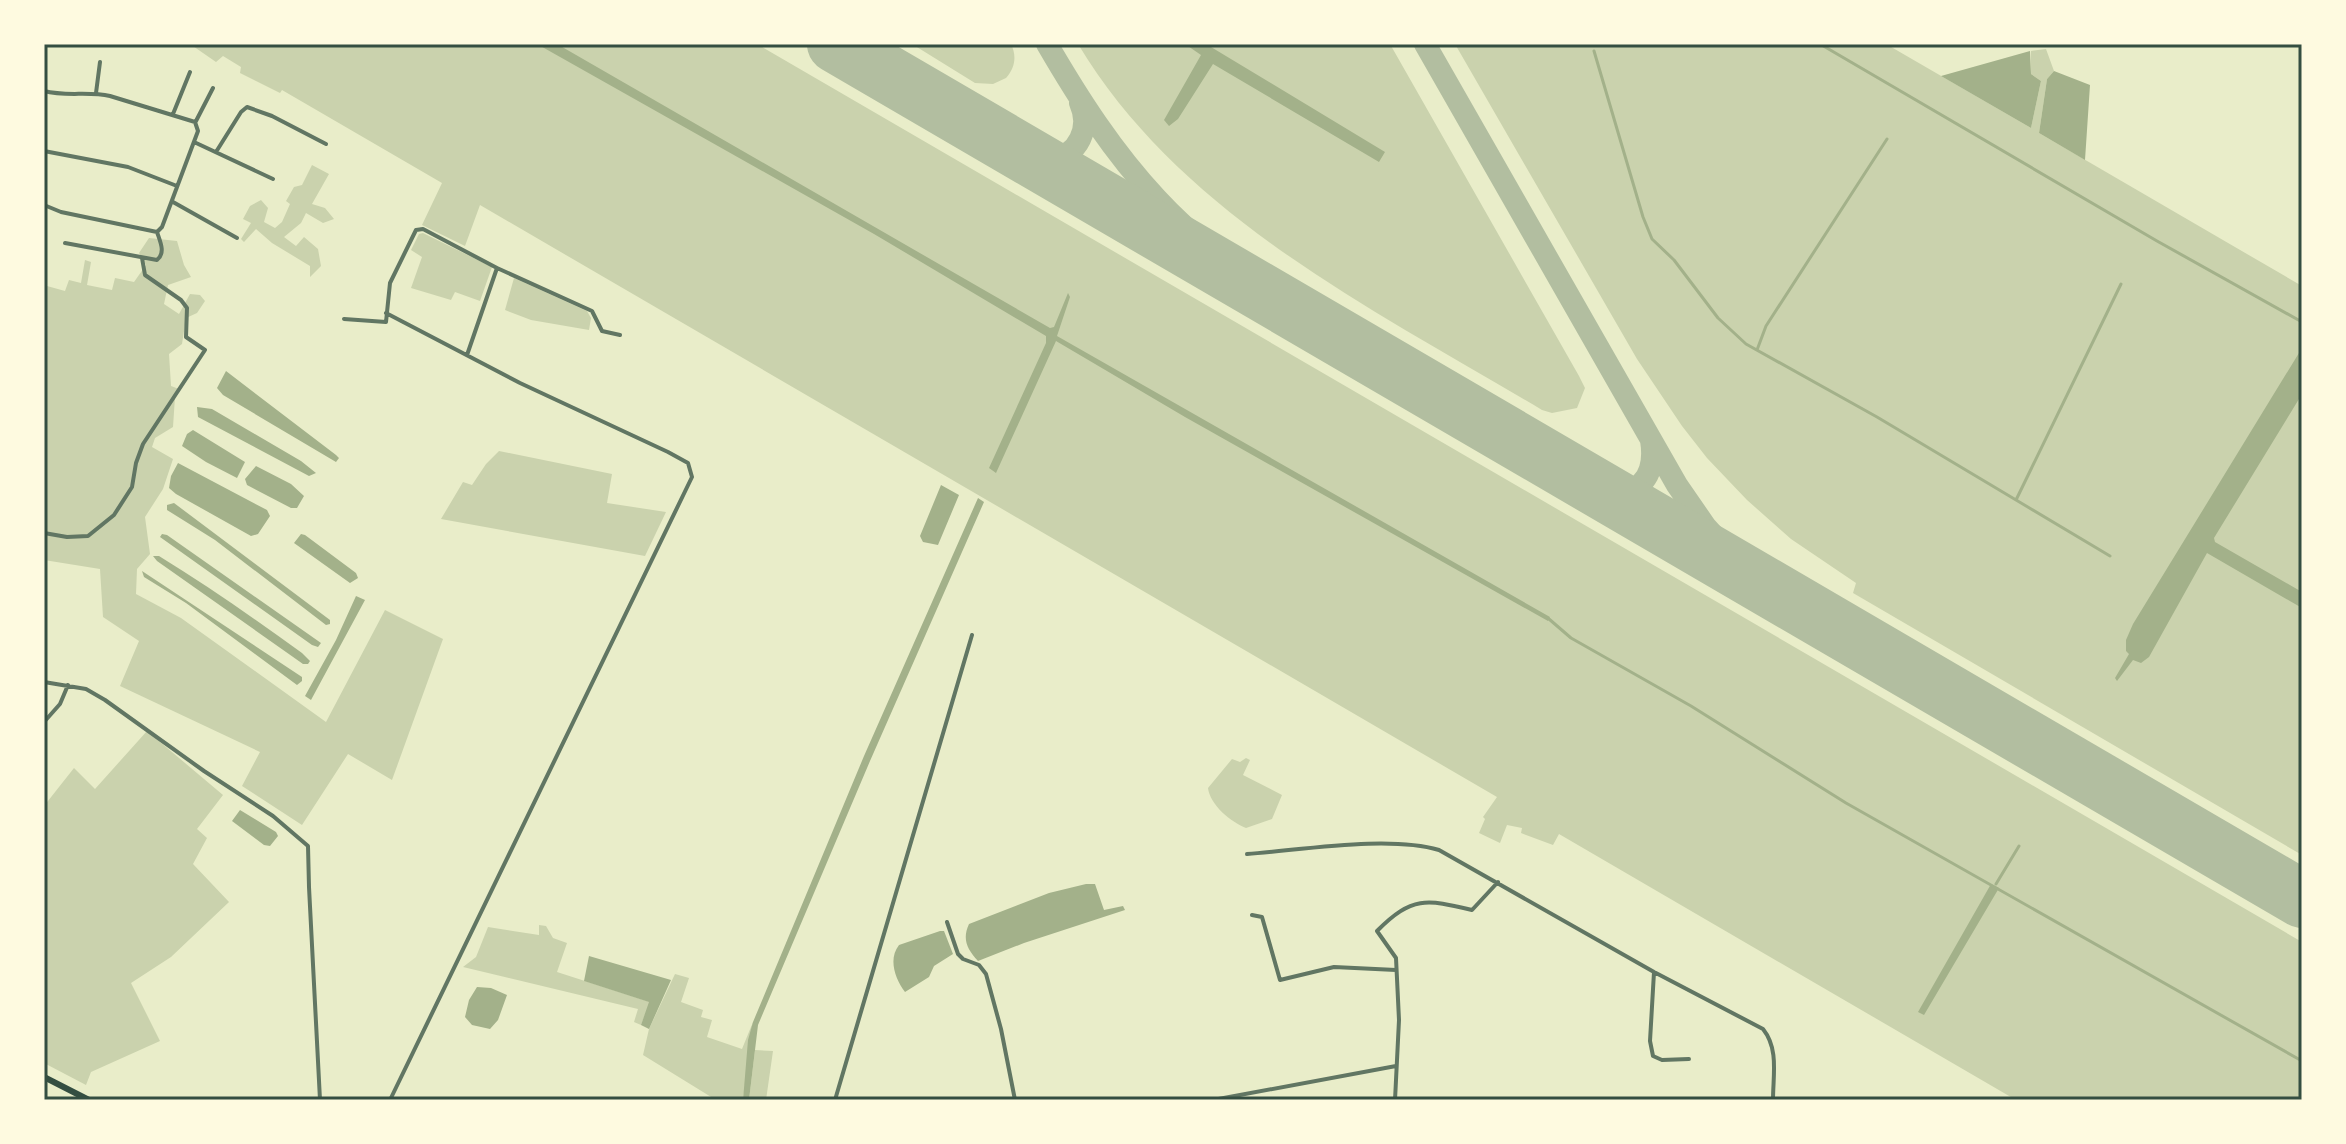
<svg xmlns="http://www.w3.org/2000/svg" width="2346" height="1144" font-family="'PT Sans',sans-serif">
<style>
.green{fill:#cad2ad}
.water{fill:#a3b18a}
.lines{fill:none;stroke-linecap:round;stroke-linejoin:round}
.stream{stroke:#a3b18a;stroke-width:3}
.taxiway{stroke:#b2bea0;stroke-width:22}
.runway{stroke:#b2bea0;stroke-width:58}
.minor{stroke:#617663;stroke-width:4}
.secondary{stroke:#344e41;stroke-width:6}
.neatline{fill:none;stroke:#344e41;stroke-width:3}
</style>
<rect width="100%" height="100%" fill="#e9edc9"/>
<path class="green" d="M190 44H757L2302 942V1100H2016L1559 834 1553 845 1521 833 1522 828 1507 825 1500 843 1479 833 1485 819 1483 817 1497 797 480 205 465 246 422 225 442 183 282 90 280 93 240 73 241 67 223 56 216 62Z
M912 44H1011C1017 56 1015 68 1006 78L993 84 975 83Z
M1078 44H1390L1579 376 1585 388 1577 408 1552 413 1542 410C1375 310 1182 217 1078 44Z
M1455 44H1886L2031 128 2041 81 2031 74V51L2046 49 2054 71 2047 79 2039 133 2302 286V855L1853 593 1856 583 1791 539 1747 500 1707 458 1682 426 1637 359Z
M312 165 329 174 312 204 325 208 334 219 323 223 306 213 301 223 284 237 296 246 304 237 318 249 321 266 310 277V266L272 243 256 229 244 242 241 239 251 223 243 219 250 206 261 200 268 208 264 222 275 228 282 222 290 204 286 201 294 187 302 185Z
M423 233 492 267 480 301 455 292 451 300 411 288 422 257 411 250 419 234Z
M149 238 177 241 184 265 191 277 168 285 164 304 179 314 190 294 200 295 205 301 197 313 186 318 182 344 169 354 171 386 179 389 175 397 173 427 155 438 152 447 173 459 163 489 145 517 150 554 137 569 136 594 181 618 326 722 385 610 443 639 392 780 348 754 302 825 242 786 260 752 120 686 139 641 103 617 100 569 44 560V280L47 281V286L65 291 69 280 81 283 85 260 91 262 87 285 112 290 115 278 134 282 146 265 139 253Z
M514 278 587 311 591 318 589 330 531 320 505 310Z
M499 451 612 474 607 503 666 512 645 556 441 519 463 482 472 485 486 464Z
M147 731 223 795 197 829 207 838 193 864 229 902 171 957 131 983 160 1041 91 1072 86 1085 44 1063V806L74 768 95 789Z
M1246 758 1250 760 1243 775 1282 795 1272 819 1246 828C1231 822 1210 805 1208 788L1232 759 1240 762Z
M539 925 546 926 553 938 567 943 557 972 650 1002 641 1025 634 1022 638 1009 463 967 476 957 488 927 539 935Z
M675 974 689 978 681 1002 703 1010 701 1017 712 1020 707 1037 742 1049 753 1022 743 1100H716L643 1055 649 1029Z
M755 1050 773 1051 766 1100H749Z"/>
<path class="water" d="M537 44H557L1050 328 1054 327 1068 293 1070 297 1057 336 1550 617 1548 621 1185 417 1056 341 996 473 989 468 1046 343V336L874 234Z
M1185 44H1206L1385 152 1379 162 1213 64 1178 119 1169 126 1164 120 1201 55Z
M2030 51 2031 74 2041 81 2031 128 1941 76Z
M2054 71 2090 85 2085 160 2039 133 2047 79Z
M2302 348V394L2214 538 2215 542 2302 592V608L2207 553 2149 657 2141 663 2133 660 2117 681 2115 678 2129 654 2126 651V640L2133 624Z
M226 371 336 455 339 458 336 462 223 395 217 388Z
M197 407 212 409 301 461 316 473 309 476 198 417Z
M193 430 245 462 237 478 206 462 182 446 187 434Z
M178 463 267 510 270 516 258 534 251 536 176 494 169 488 171 476Z
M256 466 291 484 304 496 297 508H291L247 485 245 479Z
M941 485 959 495 938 545 923 542 920 536Z
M978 498 984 502 870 761 758 1025 749 1100H743L748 1040 753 1022 864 756Z
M174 503 330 620V624L326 625 215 540 167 510V505Z
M162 534 167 535 321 643 318 647 312 645 160 537Z
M301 534 305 535 356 573 358 578 350 583 294 543Z
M153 556H159C208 586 255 619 302 653L310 661 308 664H303L286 652 157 561Z
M142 571 302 677V681L297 685 186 603 144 577Z
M356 596 365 600 311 700 305 696 336 640Z
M240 810 276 832 278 836 270 846 264 845 232 821Z
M1086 884H1095L1104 910 1123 906 1125 910 1024 943 978 961C967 949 962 939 969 924L1049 893Z
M1991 884 1999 888 1924 1015 1918 1012Z
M940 931H944L953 954 934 966 929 977 905 992C895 979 888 959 899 945Z
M589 956 671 980 649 1029 641 1025 649 1002 584 981Z
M477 987 491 988 507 995 498 1020 490 1029 472 1025 465 1017 469 1000Z"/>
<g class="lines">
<path class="stream" d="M1820 44 2157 241 2302 322
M1594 51 1643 217 1652 239 1674 260 1718 318 1746 344 1877 417 2110 556
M1757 350 1766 326 1887 139
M2016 500 2121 284
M1549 619 1571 638 1691 706 1846 803 2302 1061
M1996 884 2019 846"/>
<path class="taxiway" d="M1047 44C1079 99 1113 152 1157 199 1193 238 1236 270 1279 302
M1425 44 1677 485 1706 527 1753 579
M1024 154C1033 156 1042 160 1051 159 1079 156 1091 127 1080 103
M1597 488C1637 502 1657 478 1651 440"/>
<path class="runway" d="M836 44 2302 899"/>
<path class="minor" d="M44 91C66 97 88 91 110 96L195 122 198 131 162 227 157 232 61 212 44 205
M96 93 100 62
M173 114 190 72
M196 121 213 88
M194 142 273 179
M44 151 128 167 177 186
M216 152 241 112 247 107 272 116 326 144
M173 202 237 238
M65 243 157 260C166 253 160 241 157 232
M497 268 592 311 602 331 620 335
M386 313 520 383 668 452 688 463 692 477 390 1100
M344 319 386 322 390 283 416 230 423 229 497 268 467 355
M44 533 67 537 88 536 114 515 132 487 136 463 143 444 205 350 186 337 187 308 181 300 145 275 142 258
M44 682 86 689 105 700 204 771 273 816 308 846 309 887 320 1100
M44 722 60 704 68 685
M1247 854C1302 850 1388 835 1439 850L1654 972 1763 1029C1779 1049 1773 1075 1773 1100
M1252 915 1262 917 1280 980 1334 967 1396 970
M947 922 958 954 963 959 979 965 986 974 1001 1029 1015 1100
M1654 972 1650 1041 1653 1056 1662 1060 1689 1059
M835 1100 972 635
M1213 1100 1396 1066
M1395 1100 1399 1020 1396 958 1377 931C1412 896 1426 899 1472 910L1498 882"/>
<path class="secondary" d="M44 1077 89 1100"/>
</g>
<rect width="2346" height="1144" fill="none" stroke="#fefae0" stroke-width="92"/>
<rect x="46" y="46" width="2254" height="1052" class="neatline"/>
</svg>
